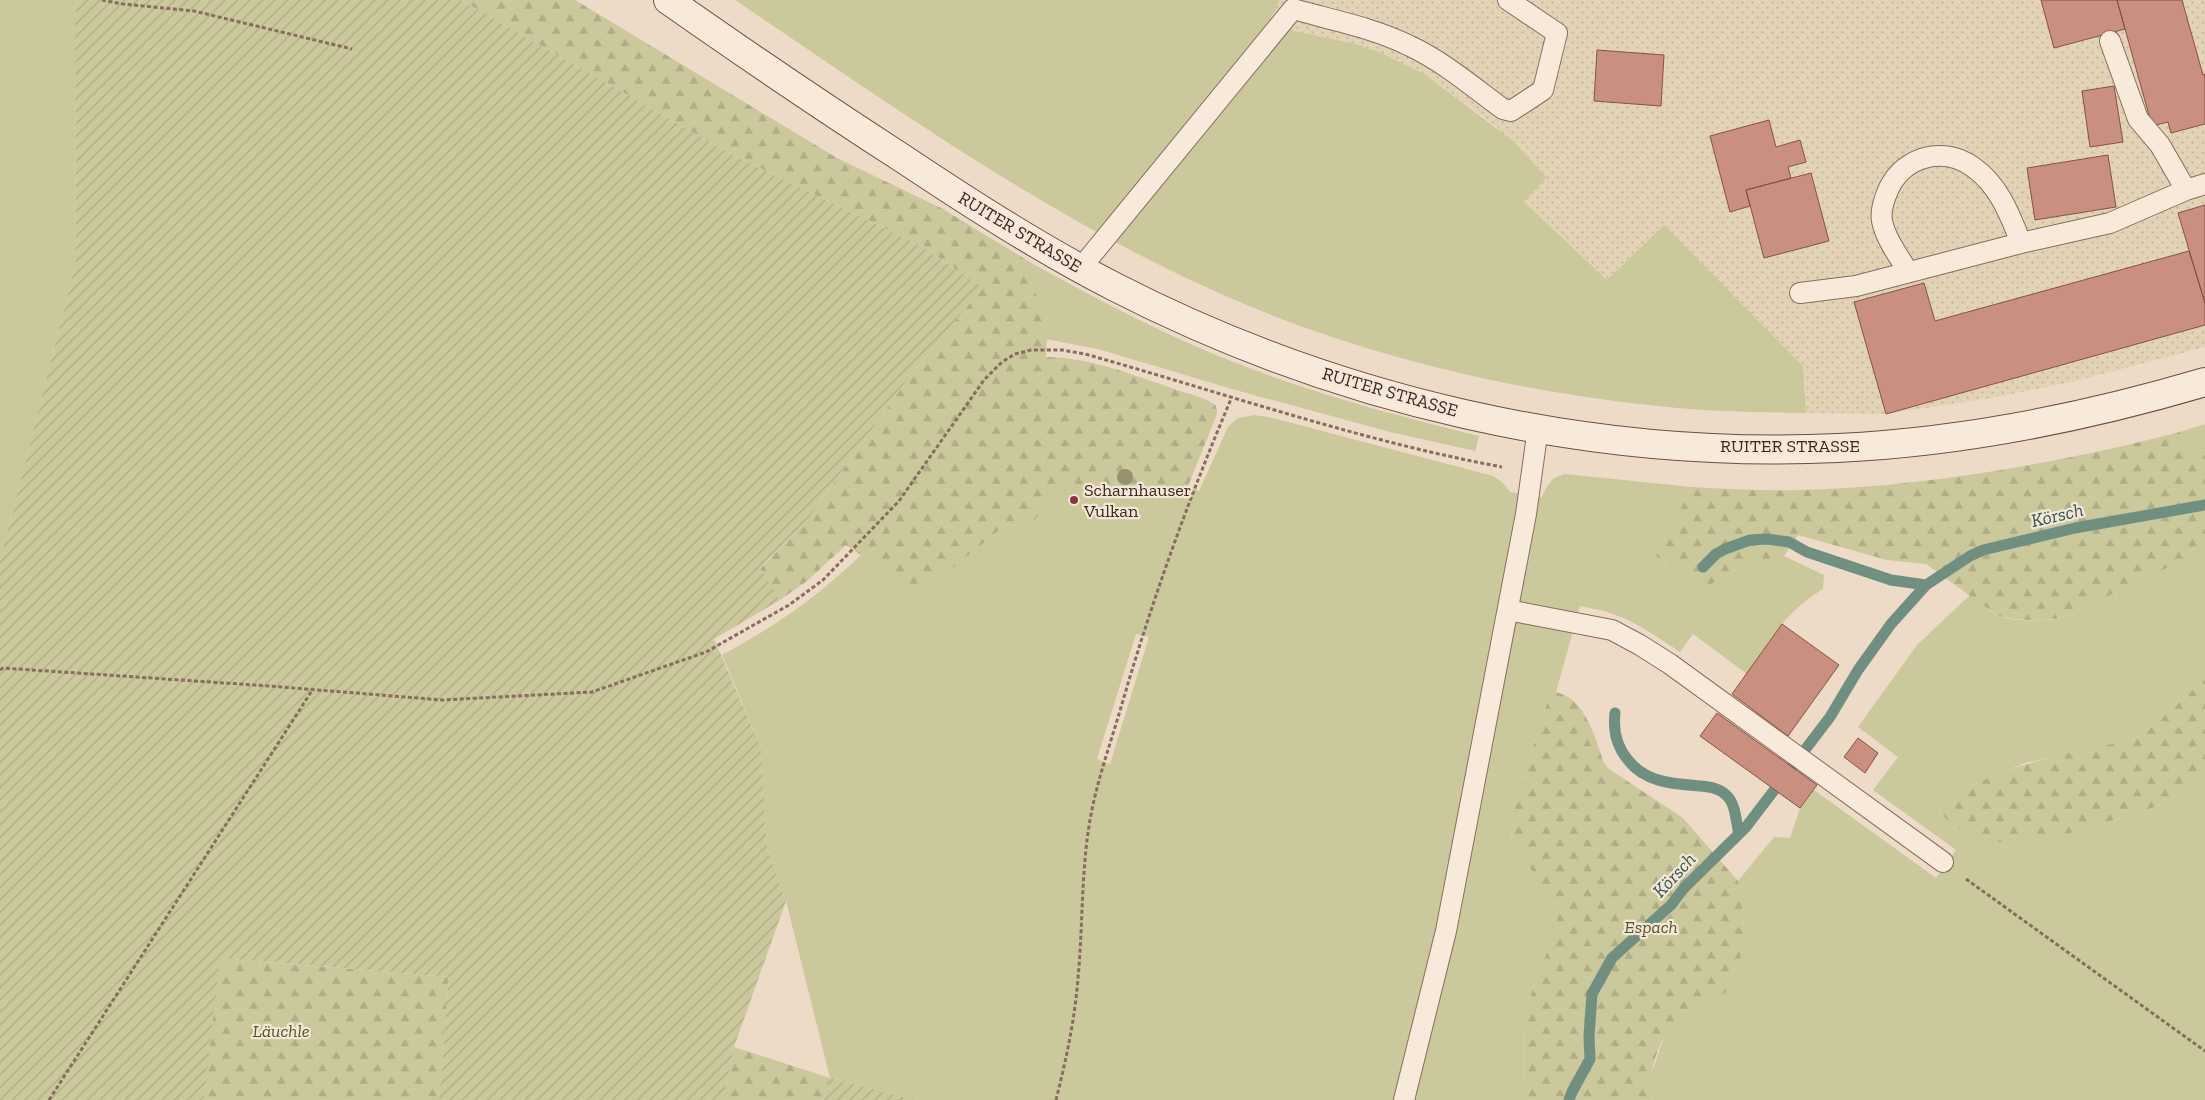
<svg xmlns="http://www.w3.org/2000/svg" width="2205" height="1100" font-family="'Zilla Slab',serif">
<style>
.farmland{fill:url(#farmland-dots)}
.green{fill:#cbc89c;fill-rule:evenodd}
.forest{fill:url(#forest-firs)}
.garden{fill:url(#garden-furrows)}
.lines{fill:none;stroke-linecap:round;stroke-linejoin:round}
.stream{stroke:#6f8f81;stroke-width:11}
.building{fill:#c9907f;stroke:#865244}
.lane-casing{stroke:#886c5d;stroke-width:22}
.secondary-casing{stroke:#6a4e40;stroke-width:30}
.path{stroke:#886c5d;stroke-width:3;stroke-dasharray:4 2.5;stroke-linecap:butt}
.lane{stroke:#f8eadb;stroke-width:20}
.secondary{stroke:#f8eadb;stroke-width:28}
.tree{fill:#989170}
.poi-dot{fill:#953043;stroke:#f5e7d7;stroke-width:2}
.labels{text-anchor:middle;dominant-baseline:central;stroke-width:4.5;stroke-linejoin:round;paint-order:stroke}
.street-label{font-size:18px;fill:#392820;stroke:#f5e7d7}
.poi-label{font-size:18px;fill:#392820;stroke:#f5e7d7;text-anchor:start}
.park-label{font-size:18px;font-style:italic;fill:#525528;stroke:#f5e7d7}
.water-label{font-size:19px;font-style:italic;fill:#30584e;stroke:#f5e7d7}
</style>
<defs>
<pattern id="farmland-dots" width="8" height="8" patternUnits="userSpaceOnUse" patternTransform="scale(1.25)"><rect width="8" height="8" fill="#e2d3b5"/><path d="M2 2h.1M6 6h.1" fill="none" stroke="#c3b59b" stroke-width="1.8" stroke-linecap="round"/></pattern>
<pattern id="forest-firs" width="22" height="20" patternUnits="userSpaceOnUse" patternTransform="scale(1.25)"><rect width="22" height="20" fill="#cbc89c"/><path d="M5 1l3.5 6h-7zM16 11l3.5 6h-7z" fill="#afac86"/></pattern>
<pattern id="garden-furrows" width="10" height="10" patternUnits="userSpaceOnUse" patternTransform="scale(1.25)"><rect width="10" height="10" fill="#cbc89c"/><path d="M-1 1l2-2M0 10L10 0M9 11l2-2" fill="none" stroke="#afac86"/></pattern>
</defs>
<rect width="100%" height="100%" fill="#eddbc8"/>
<path class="farmland" d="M1280 0H2205V347L2076 381 1997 397 1886 414 1806 413 1803 366 1664 226 1607 280 1524 202 1497 127 1426 75 1402 63 1355 44 1295 31 1271 17Z"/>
<path class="green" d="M0 0H77L75 17 76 262 0 561Z
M735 0H1280L1271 18 1295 31 1355 44 1379 52 1426 75 1513 141 1546 177 1524 202 1607 280 1664 225 1803 366 1806 413C1763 412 1720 412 1677 408 1525 394 1367 358 1228 297 1051 220 894 107 735 0Z
M1035 265C1101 301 1166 336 1236 363 1315 394 1397 416 1479 436L1475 451 1390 432 1232 389 1098 349 1045 339 1048 320 1030 284Z
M1254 415 1273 418 1493 476 1503 483 1510 492 1542 497C1548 484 1550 478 1565 474L1692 487 1656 556 1705 588 1745 564 1784 556 1824 575 1823 589C1788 609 1769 641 1747 674L1693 634 1680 652C1644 628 1624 613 1580 606L1556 692 1549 697 1512 814 1511 835 1555 906 1558 916 1556 927 1525 1011 1524 1100H915L830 1078 786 901 767 848 761 748 722 655C776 626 816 598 861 555L919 595 1007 524 1029 528 1057 490 1138 496 1188 486 1199 491 1228 427 1238 418ZM1136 634 1149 637 1110 764 1097 759Z
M2205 424V455L2194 458 2180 432Z
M2205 550V679L2144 734 2131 740 2025 763 1972 785 1944 801 1940 807V812L2057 837 2147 810 2162 804 2205 777V1100H1652L1649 1087 1650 1078 1666 1031 1745 936 1738 881 1774 837 1790 838 1800 808 1814 790 1936 878 1956 850 1873 790 1898 757 1858 727 1917 645 1970 595C1979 602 1989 611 1999 616 2013 622 2047 621 2062 618Z"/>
<path class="forest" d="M461 0H575L837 158 943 209 1035 265 1031 284 1048 320 1046 357C1089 357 1137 376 1177 390 1189 394 1204 397 1214 404 1217 406 1217 410 1217 414L1188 486 1138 496 1057 490 1029 528 1007 524 919 595 846 545 807 581 780 600 760 569 805 523 907 380 983 287 921 246 729 153Z
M2180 432 2194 458 2205 455V550L2062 618C2042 621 2018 621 1998 616L1926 564 1887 560 1798 535 1784 556 1745 564 1705 588 1656 556 1692 487C1728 489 1763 491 1799 490 1924 487 2059 463 2180 432Z
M2205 679V777L2162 804 2147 810 2057 837 1985 843 1977 841 1941 815 1940 807C1943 799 1954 796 1961 791 2016 761 2071 753 2131 740L2144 734Z
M1556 692C1586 699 1595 738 1604 763L1609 769 1683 818 1738 881 1740 888 1745 936 1735 981 1726 992 1672 1025C1659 1039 1645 1082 1652 1100H1524L1525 1011 1556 927 1558 916 1555 906 1514 843C1510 833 1510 825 1512 814L1549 697Z
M219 958 449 977 439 1100H204Z
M734 1047 830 1078 823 1100H723Z"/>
<path class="garden" d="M77 0H461L729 153 921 246 983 287 907 380 805 523 760 568 780 600 714 639 761 748 767 848 786 901 734 1047 723 1100H439L449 977 220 958 204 1100H0V561L76 262 75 17Z
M830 1078 915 1100H823Z"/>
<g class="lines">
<path class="stream" d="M1703 567 1716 554 1725 549 1750 540 1767 539 1789 542 1807 552 1891 580 1926 585
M1615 713C1613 730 1617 747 1628 760 1646 783 1674 784 1701 786 1710 787 1719 788 1726 795 1736 803 1736 823 1739 834
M1569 1100 1572 1092 1590 1059 1589 1036 1592 994 1612 958 1671 905 1684 888 1746 827 1830 717 1858 670 1891 624 1926 585 1970 556 1983 550 2075 528 2205 505"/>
</g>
<path class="building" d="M2041 0H2117L2125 29 2054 48Z
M2117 0H2182L2203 75 2205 74V124L2171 133 2168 122 2152 126Z
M1597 50 1664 55 1661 106 1594 101Z
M2114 86 2123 142 2090 147 2082 91Z
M1769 120 1776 147 1800 140 1806 162 1788 167 1791 178 1746 190 1750 206 1730 212 1710 136Z
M2108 155 2116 207 2035 220 2027 168Z
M1811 173 1829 241 1764 258 1746 190Z
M2205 205V303L2178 213Z
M2189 251 2205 303V325L1886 414 1854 302 1924 283 1935 321Z
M1782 624 1839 665 1788 736 1732 694Z
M1717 713 1817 785 1800 808 1700 736Z
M1858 738 1878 753 1865 773 1844 757Z"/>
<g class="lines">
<g class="lane-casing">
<path id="lane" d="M2110 41 2138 119 2160 145 2186 190
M1080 269 1293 9C1332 20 1374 28 1410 46 1444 62 1473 87 1503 109L1511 111 1543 90 1557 33 1508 0
M1908 272C1899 256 1886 240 1882 221 1880 210 1884 199 1889 188 1905 156 1943 146 1973 167 1999 185 2010 215 2021 243
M1800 293 1856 286 2021 243 2110 223 2186 190 2205 184
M1508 610 1612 630 1640 645 1670 664 1943 862
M1404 1100 1446 931 1526 514 1538 428"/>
</g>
<g class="secondary-casing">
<path id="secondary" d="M668 0C745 54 823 107 902 158 971 204 1041 249 1115 287 1335 400 1590 460 1838 448 1961 442 2087 417 2205 382"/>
</g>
<path class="path" d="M102 0 123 4 194 11 352 49
M0 670 3 668 269 686 442 700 592 692 706 652 789 605 823 580 899 501 984 380 1002 362 1015 354 1031 350H1062L1085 354C1224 393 1361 441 1502 467
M1966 879 2205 1051
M49 1100 313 689
M1056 1100C1066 1060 1075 1019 1078 978 1083 925 1081 872 1090 820 1097 780 1111 742 1122 704 1152 600 1189 498 1231 399"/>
<use href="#lane" class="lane"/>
<use href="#secondary" class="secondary"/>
</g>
<circle class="tree" cx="1125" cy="477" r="8"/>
<circle class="poi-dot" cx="1074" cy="500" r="5"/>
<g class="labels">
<g class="street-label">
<text transform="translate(1020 232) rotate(31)">RUITER STRASSE</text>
<text transform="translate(1390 392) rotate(16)">RUITER STRASSE</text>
<text x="1790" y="446">RUITER STRASSE</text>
</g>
<g class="poi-label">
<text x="1084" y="490">Scharnhauser<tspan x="1084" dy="21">Vulkan</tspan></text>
</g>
<g class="park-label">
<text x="1651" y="927">Espach</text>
<text x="281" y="1031">Läuchle</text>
</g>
<g class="water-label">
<text transform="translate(2057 515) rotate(-13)">Körsch</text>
<text transform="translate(1674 875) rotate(-47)">Körsch</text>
</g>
</g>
</svg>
